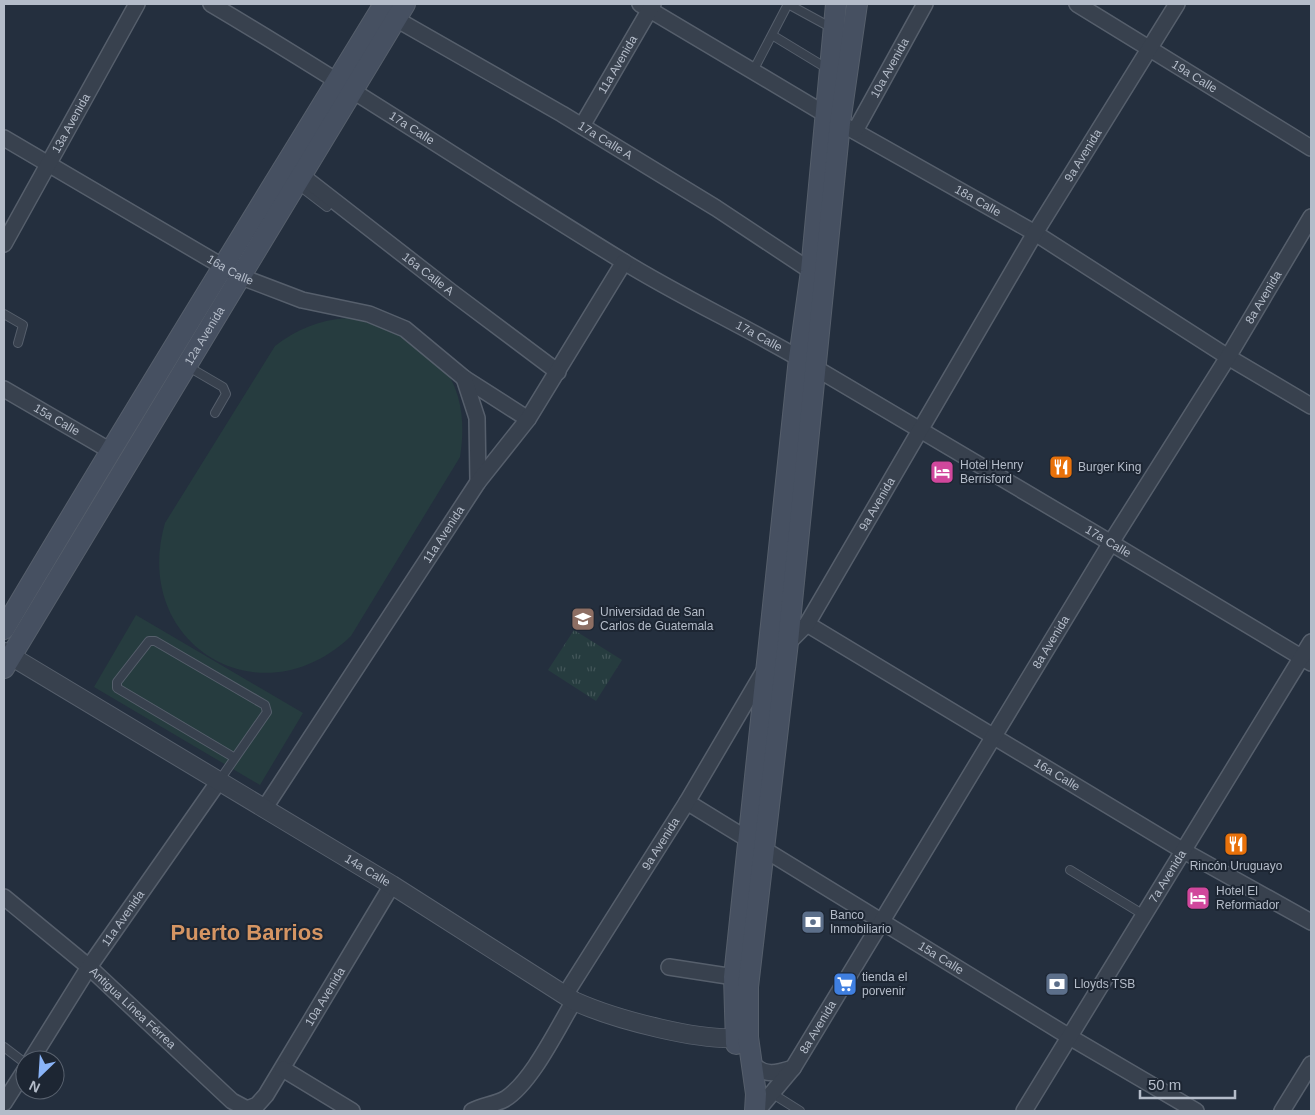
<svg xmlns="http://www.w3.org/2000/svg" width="1315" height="1115" font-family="Helvetica,sans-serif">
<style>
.park{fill:url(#park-tufts)}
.pitch{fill:#263c3f}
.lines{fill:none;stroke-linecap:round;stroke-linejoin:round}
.service-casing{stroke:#565f6c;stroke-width:10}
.minor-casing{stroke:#565f6c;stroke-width:18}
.tertiary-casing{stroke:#565f6c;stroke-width:20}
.secondary-casing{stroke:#565f6c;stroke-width:22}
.service{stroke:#38414e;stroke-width:8}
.minor{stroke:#38414e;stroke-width:15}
.tertiary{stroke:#38414e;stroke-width:18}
.secondary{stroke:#465061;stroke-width:20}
.labels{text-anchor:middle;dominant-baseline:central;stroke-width:4;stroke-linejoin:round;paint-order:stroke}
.street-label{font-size:12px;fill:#b4bcc9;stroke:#1d2633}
.poi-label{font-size:12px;fill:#b4bcc9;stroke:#1d2633;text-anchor:start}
.town-label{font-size:22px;font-weight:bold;fill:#d59563;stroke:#1d2633}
</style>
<defs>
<pattern id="park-tufts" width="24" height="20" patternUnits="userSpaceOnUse" patternTransform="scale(1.25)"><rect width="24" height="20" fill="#263c3f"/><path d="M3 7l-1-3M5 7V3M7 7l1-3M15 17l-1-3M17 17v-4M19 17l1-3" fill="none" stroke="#435659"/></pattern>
</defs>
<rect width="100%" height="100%" fill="#242f3e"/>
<path class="park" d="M574 630 622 660 596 701 548 670Z"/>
<path class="pitch" d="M348 318C381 319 392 325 417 345 426 352 438 359 444 368 463 394 465 426 460 457L351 636C260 723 130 644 165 523L275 346C297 329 319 320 348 318Z
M136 615 303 713 260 785 94 687Z"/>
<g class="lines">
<g class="service-casing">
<path id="service" d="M772 35 828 69
M753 71 788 4 832 28
M297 184 327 207
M4 314 23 325 18 343
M187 366 223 387 226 394 215 413
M219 781 267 712 265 705 155 641H149L117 682V688L235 758
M1070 870 1144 915
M4 1047 25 1063
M773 1094 800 1111"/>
</g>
<g class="minor-casing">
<g id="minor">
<path id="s1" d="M211 4C350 86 484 176 621 260 679 296 742 325 802 360 972 460 1142 561 1311 663"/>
<path id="s2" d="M640 4 840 123 1035 233 1228 357 1311 406"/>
<path id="s3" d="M1077 4 1311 148"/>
<path id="s4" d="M396 19 562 114 716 208 811 271"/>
<path id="s5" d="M582 126 653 4"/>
<path id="s6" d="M855 131 925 4"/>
<path id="s7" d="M4 138 239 276 302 300 369 314 405 329 464 378 528 419"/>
<path id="s8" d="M301 175 450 291 558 372"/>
<path id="s9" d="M4 244 137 4"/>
<path d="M464 378 477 418 478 482"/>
<path id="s10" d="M4 389 109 450"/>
<path id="s11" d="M807 624 1182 850 1311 922"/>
<path id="s12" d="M785 646 807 624 1035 233 1177 4"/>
<path id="s13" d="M687 802 1068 1036 1196 1111"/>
<path id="s14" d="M264 809 478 482 528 419 624 262"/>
<path id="s15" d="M4 897 89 967 232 1101 247 1109 257 1105 266 1095 392 885"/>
<path d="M669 967 734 977"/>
<path id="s16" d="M565 995 687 802 764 671"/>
<path id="s17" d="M31 1060 89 967 219 781"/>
<path d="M753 1064C765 1077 777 1073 793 1068"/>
<path d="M283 1069 352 1111"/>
<path d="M4 1103 25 1070"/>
<path d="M472 1111C482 1105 494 1105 505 1099 532 1082 557 1029 574 1001"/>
<path id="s18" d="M757 1111 793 1068 1112 541 1228 357 1311 217"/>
<path id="s19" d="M1024 1111 1311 642"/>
<path d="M1282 1111 1311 1064"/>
</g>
</g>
<g class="tertiary-casing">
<g id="tertiary">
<path id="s20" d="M4 652 392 885 574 1001C614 1019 705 1044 748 1037"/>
</g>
</g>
<g class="secondary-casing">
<g id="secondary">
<path d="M4 629C128 419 257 212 384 4"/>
<path id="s21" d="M4 668 405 4"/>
<path d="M736 1044 734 977 799 358 811 271 836 4"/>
<path d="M755 1111 756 1094 748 1037V987L788 642 840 123 857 4"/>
</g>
</g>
<use href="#service" class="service"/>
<use href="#minor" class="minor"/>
<use href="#tertiary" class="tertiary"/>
<use href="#secondary" class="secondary"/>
</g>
<defs>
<g id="restaurant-square" transform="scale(1.25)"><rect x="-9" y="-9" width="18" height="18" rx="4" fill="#e8710a" stroke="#1d2633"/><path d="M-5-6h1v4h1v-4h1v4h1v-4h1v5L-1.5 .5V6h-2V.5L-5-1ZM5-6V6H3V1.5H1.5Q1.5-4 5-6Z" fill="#fff"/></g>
<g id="hotel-square" transform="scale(1.25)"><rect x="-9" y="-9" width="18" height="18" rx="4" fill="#d1479c" stroke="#1d2633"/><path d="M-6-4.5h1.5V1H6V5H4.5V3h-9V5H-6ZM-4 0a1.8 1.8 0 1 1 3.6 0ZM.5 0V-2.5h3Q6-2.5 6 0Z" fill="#fff"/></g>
<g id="university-square" transform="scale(1.25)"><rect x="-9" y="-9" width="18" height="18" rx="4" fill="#8d6e63" stroke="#1d2633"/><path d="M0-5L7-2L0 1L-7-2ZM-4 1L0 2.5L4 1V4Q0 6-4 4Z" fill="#fff"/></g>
<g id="bank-square" transform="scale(1.25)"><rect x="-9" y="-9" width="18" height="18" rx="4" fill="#5c6f8a" stroke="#1d2633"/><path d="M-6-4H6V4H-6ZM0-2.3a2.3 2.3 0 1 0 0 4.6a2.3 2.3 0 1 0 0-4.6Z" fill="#fff"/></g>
<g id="supermarket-square" transform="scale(1.25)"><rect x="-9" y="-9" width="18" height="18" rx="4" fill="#3f7fe0" stroke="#1d2633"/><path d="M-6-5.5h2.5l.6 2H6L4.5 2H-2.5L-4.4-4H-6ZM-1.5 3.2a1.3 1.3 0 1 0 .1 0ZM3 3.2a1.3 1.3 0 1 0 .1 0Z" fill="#fff"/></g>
</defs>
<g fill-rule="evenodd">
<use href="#restaurant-square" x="1061" y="467"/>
<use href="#hotel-square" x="942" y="472"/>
<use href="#university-square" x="583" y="619"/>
<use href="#restaurant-square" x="1236" y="844"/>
<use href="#hotel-square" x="1198" y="898"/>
<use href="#bank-square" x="813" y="922"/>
<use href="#supermarket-square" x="845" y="984"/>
<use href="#bank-square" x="1057" y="984"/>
</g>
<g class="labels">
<g class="street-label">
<text stroke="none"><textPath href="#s5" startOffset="71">11a Avenida</textPath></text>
<text stroke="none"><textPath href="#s6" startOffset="72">10a Avenida</textPath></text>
<text stroke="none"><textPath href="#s3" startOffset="138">19a Calle</textPath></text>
<text stroke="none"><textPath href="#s9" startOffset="138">13a Avenida</textPath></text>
<text stroke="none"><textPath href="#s1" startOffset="236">17a Calle</textPath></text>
<text stroke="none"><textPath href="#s4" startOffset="242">17a Calle A</textPath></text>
<text stroke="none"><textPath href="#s12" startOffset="575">9a Avenida</textPath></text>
<text stroke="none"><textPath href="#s2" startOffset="391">18a Calle</textPath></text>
<text stroke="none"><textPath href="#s7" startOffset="262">16a Calle</textPath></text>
<text stroke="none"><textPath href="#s8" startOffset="161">16a Calle A</textPath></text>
<text stroke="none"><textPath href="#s18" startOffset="959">8a Avenida</textPath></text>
<text stroke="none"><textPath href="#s21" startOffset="388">12a Avenida</textPath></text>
<text stroke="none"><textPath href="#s1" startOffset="641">17a Calle</textPath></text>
<text stroke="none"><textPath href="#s10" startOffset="61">15a Calle</textPath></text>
<text stroke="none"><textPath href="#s12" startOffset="170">9a Avenida</textPath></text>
<text stroke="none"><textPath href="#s14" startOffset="328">11a Avenida</textPath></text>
<text stroke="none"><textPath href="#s1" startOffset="1046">17a Calle</textPath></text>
<text stroke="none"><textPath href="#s18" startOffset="554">8a Avenida</textPath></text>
<text stroke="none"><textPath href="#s11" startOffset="292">16a Calle</textPath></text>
<text stroke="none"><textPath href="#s16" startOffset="179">9a Avenida</textPath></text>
<text stroke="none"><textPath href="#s20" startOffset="424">14a Calle</textPath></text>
<text stroke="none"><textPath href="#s19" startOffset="275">7a Avenida</textPath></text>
<text stroke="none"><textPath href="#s17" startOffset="169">11a Avenida</textPath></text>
<text stroke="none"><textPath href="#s13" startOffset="298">15a Calle</textPath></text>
<text stroke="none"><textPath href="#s15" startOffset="462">10a Avenida</textPath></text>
<text stroke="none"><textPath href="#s15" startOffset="170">Antigua Línea Férrea</textPath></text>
<text stroke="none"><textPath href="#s18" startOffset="104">8a Avenida</textPath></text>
</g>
<g class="poi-label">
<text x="960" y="465">Hotel Henry<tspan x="960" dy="14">Berrisford</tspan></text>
<text x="1078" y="467">Burger King</text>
<text x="600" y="612">Universidad de San<tspan x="600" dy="14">Carlos de Guatemala</tspan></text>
<text x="1236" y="866" text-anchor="middle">Rincón Uruguayo</text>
<text x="1216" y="891">Hotel El<tspan x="1216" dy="14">Reformador</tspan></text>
<text x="830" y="915">Banco<tspan x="830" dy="14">Inmobiliario</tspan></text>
<text x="862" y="977">tienda el<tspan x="862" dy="14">porvenir</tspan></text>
<text x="1074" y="984">Lloyds TSB</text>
</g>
<g class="town-label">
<text x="247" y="932">Puerto Barrios</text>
</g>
</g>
<rect width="1315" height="1115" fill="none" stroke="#b4bcc9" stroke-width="10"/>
<g transform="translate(40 1075) rotate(205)"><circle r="24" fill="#1d2633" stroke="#59626f"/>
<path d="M0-4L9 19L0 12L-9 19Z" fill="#8ab4f8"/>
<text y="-8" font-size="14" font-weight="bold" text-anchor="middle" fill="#b4bcc9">N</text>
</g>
<path d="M1140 1090v8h95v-8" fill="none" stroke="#b4bcc9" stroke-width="2.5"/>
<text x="1148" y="1090" font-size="15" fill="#b4bcc9" stroke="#1d2633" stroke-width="4" paint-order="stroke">50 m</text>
</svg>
